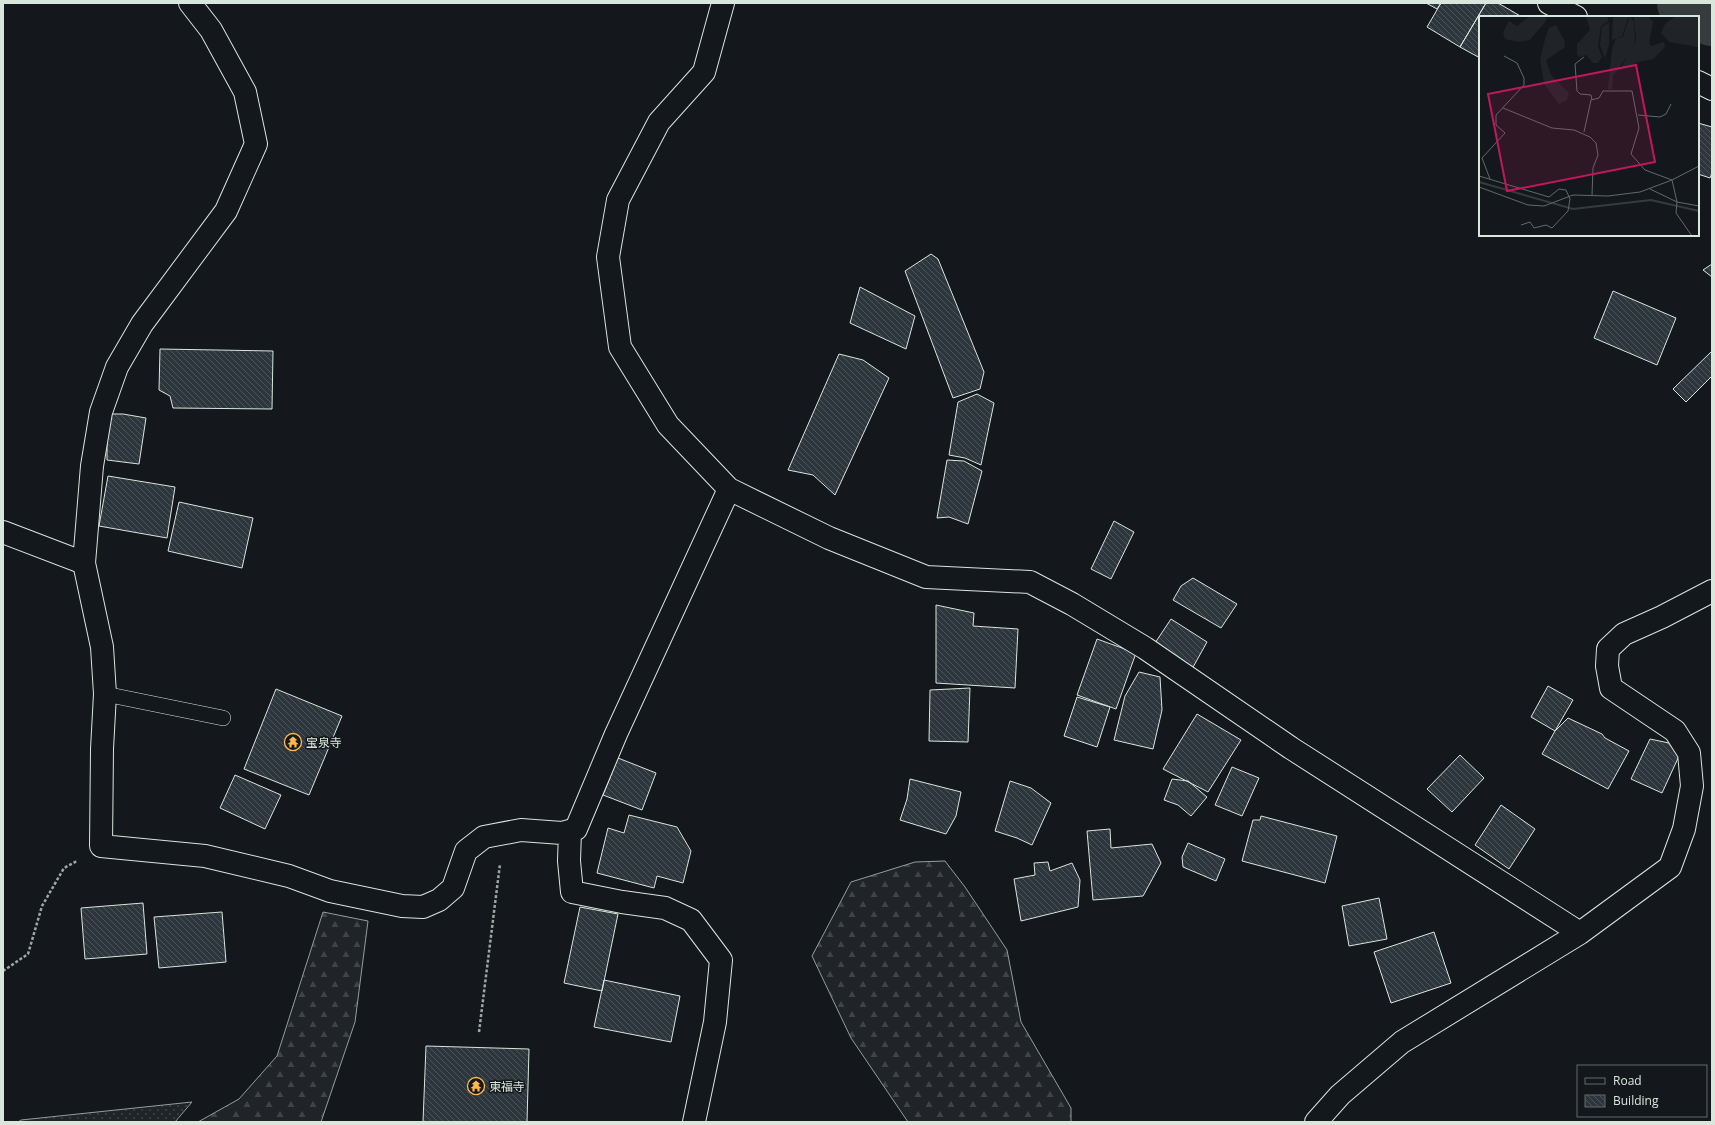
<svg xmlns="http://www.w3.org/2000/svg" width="1715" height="1125" font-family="'Open Sans','Noto Sans JP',sans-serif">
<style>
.grass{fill:url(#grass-dots);stroke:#939e99}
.forest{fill:url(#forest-firs);stroke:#939e99}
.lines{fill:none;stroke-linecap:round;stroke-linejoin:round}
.river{stroke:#363b3e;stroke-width:60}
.building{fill:url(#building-back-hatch);stroke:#d8e6dc}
.lane-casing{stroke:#d8e6dc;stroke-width:16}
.street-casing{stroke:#d8e6dc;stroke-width:24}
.path{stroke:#9da8a2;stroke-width:2.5;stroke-dasharray:3 2;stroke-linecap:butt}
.lane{stroke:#14181c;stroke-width:15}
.street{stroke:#14181c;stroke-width:22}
.labels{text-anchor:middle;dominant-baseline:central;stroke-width:3;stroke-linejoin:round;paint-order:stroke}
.poi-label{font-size:12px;fill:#d8e6dc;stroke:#14181c;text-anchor:start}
.inset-river{fill:none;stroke:#363b3e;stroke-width:2}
.inset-road{fill:none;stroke:#626a69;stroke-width:1}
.view{fill:#c2185b;fill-opacity:0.15;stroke:#c2185b;stroke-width:2}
.inset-edge{fill:none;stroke:#d8e6dc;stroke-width:2}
</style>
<defs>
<pattern id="grass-dots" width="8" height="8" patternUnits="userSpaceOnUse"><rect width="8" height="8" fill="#202428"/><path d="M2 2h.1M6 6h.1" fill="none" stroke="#404447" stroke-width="1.8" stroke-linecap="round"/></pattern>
<pattern id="forest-firs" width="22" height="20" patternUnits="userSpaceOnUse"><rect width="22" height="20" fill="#202428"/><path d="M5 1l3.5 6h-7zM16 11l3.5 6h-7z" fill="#404447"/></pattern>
<pattern id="building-back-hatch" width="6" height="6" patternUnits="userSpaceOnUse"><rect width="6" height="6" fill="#2c363c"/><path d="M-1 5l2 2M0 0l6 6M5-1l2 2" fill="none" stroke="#4a5358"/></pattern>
</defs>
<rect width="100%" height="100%" fill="#14181c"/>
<path class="grass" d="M192 1102 175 1122H18L21 1120Z"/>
<path class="forest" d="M945 861 965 887 1007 950 1021 1022 1071 1108V1122H908L851 1038 812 956 851 882 915 862Z
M323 912 368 921 355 1022 321 1122H198L239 1099 277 1056Z"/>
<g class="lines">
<path class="river" d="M1687 3 1712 16"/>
</g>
<path class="building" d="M1426 3H1441L1437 9Z
M1441 3H1486L1460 47 1427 27Z
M1486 3H1498L1522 17H1480V58L1460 47Z
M1698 123 1712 127V173L1710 178 1698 174Z
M931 254 938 259 984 372 980 389 953 398 905 271Z
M1712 264V277L1703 270Z
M860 287 915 316 906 349 850 323Z
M1613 291 1676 318 1657 365 1594 338Z
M160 349 273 351 272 409 173 408 170 396 159 390Z
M1712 351V376L1686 402 1673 389Z
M839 354 863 360 889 378 835 495 813 475 788 470Z
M977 394 994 403 981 465 965 458 949 455 958 402Z
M107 414H123L146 418 139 464 107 460Z
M947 460 964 461 982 471 968 524 949 517 937 518Z
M108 476 175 487 167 538 99 526Z
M179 502 253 518 242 568 168 551Z
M1114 521 1134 532 1111 579 1091 569Z
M1193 578 1237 604 1221 628 1173 600 1181 586Z
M936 605 974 613 973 626 1018 629 1015 688 936 683Z
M1171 619 1207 642 1192 669 1155 643Z
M1097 639 1136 653 1116 709 1077 695Z
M1139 672 1160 677 1162 710 1153 749 1114 740 1125 696Z
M1548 686 1573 700 1555 731 1531 717Z
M970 688 968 742 929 741 930 690Z
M276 689 342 716 309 795 244 769Z
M1077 697 1110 707 1097 747 1064 736Z
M1197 714 1241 740 1208 792 1163 769Z
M1568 718 1602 734 1605 738 1629 751 1608 789 1542 754 1555 731Z
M1650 739 1669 743 1679 756 1662 793 1631 779Z
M1460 755 1484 778 1452 812 1427 789Z
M618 758 656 773 642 810 603 795Z
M1232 767 1259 778 1242 816 1215 805Z
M235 775 281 795 265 829 220 808Z
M910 779 961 792 956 816 946 834 900 820 907 799Z
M1172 779 1188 781 1207 797 1191 816 1178 805 1164 800Z
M1010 781 1031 788 1051 803 1032 845 1017 838 995 831Z
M1501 805 1535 829 1509 869 1475 845Z
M629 815 677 827 691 851 683 883 657 876 654 888 597 873 608 828 624 833Z
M1261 816 1337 836 1325 883 1242 861 1253 820H1260Z
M1110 829 1111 848 1152 844 1161 863 1143 896 1093 900 1087 831Z
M1188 843 1225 859 1216 881 1183 867 1182 857Z
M1048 862 1050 871 1072 863 1080 880 1078 907 1021 921 1014 879 1035 875 1034 863Z
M1379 898 1387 939 1349 946 1342 906Z
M143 903 147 954 85 959 81 908Z
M580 907 618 914 602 991 564 983Z
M222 912 226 962 159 968 154 917Z
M1434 932 1451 983 1391 1003 1374 952Z
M604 980 680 996 671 1042 594 1027Z
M426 1046 529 1049 527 1122H423Z"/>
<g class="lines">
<g class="lane-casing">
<path id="lane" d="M105 694 223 718"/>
</g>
<g class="street-casing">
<path id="street" d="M190 3 211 30 245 92 256 144 226 211 142 324 117 367 101 412 92 466 84 563 102 647 105 694 102 749 101 846 205 856 289 876 330 891 402 906 423 907 439 900 453 888 466 851 484 837 521 830 562 833 576 829 616 734 729 489
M723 3 704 72 659 122 618 200 608 257 620 347 668 425 729 489 829 538 926 577 1030 582 1072 604 1145 648 1291 748 1580 933
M1549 3 1576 17
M1698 82 1712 89
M3 532 84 563
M570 831 569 861 572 892 622 902 665 908 691 920 721 960 715 1022 694 1122
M1316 1122 1340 1095 1402 1042 1580 933 1670 867 1684 829 1692 786 1689 753 1675 731 1611 688 1607 666 1608 649 1624 634 1662 617 1712 591"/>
</g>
<path class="path" d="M3 971 28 954 42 906 64 868 77 861
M479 1032 500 864"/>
<use href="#lane" class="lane"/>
<use href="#street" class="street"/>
</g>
<defs>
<g id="temple-ring" transform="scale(0.9)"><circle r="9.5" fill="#14181c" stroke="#ffb74d" stroke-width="1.5"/><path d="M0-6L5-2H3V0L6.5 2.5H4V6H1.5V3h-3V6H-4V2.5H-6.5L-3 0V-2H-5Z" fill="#ffb74d"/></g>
</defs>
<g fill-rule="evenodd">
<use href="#temple-ring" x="293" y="742"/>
<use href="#temple-ring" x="476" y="1086"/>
</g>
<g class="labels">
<g class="poi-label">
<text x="306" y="742">宝泉寺</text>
<text x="489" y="1086">東福寺</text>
</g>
</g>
<g transform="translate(1479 16)">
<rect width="220" height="220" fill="#14181c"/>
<path d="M134 0H150L143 20 133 24ZM155 0H169L174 6 170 27 172 30 185 26 186 31 174 43 159 46 141 54 157 24ZM130 6V29L126 43 121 29 123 11Z" fill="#202428"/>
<path d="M51 0H67V5L51 24 40 26 26 23 24 16 30 5 38 10ZM107 0H129V5L122 10 121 17 119 30 123 41 119 47H114L107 39 100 41 98 38V28L111 14ZM151 0 155 6 156 24 153 34 134 60 133 73H129L133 33 137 22 144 21ZM197 0H220V31L190 26 182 17 186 8ZM77 9 86 26 85 32 67 44 72 59 90 77 88 84 80 88 65 68 61 43 67 19 70 12Z" fill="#202428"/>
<path class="inset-river" d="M0 166 94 193 172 184 220 195"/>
<path class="inset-road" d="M105 41 96 48 98 75 101 78 112 79 113 84M24 92 73 112 95 114 111 121 117 127 119 139 114 152 113 179M159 99 181 101 187 98 192 88M105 116 112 84 120 82 124 75H153L160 112 152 138 166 154 193 164 198 186 197 197 213 220M0 160 70 181 80 173 87 174 91 183 89 195 73 212 67 209 55 212 51 206 42 209M11 163 3 142 26 117 17 109V99L45 69V62L38 47 25 40M0 171 49 189 65 190 94 179 129 180 161 176 193 164 220 150M171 173 198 186 220 190"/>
<path class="view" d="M157 49 176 146 28 175 9 78Z"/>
<rect width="220" height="220" class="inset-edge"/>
</g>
<rect width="1715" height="1125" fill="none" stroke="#d8e6dc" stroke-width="8"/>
<rect x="1577" y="1065" width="130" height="52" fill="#14181c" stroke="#626a69"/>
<rect x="1585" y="1078" width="20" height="6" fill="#14181c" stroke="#626a69"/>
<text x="1613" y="1085" font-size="12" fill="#d8e6dc">Road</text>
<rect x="1585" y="1095" width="20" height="12" fill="url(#building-back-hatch)" stroke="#626a69"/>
<text x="1613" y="1105" font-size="12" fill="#d8e6dc">Building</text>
</svg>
